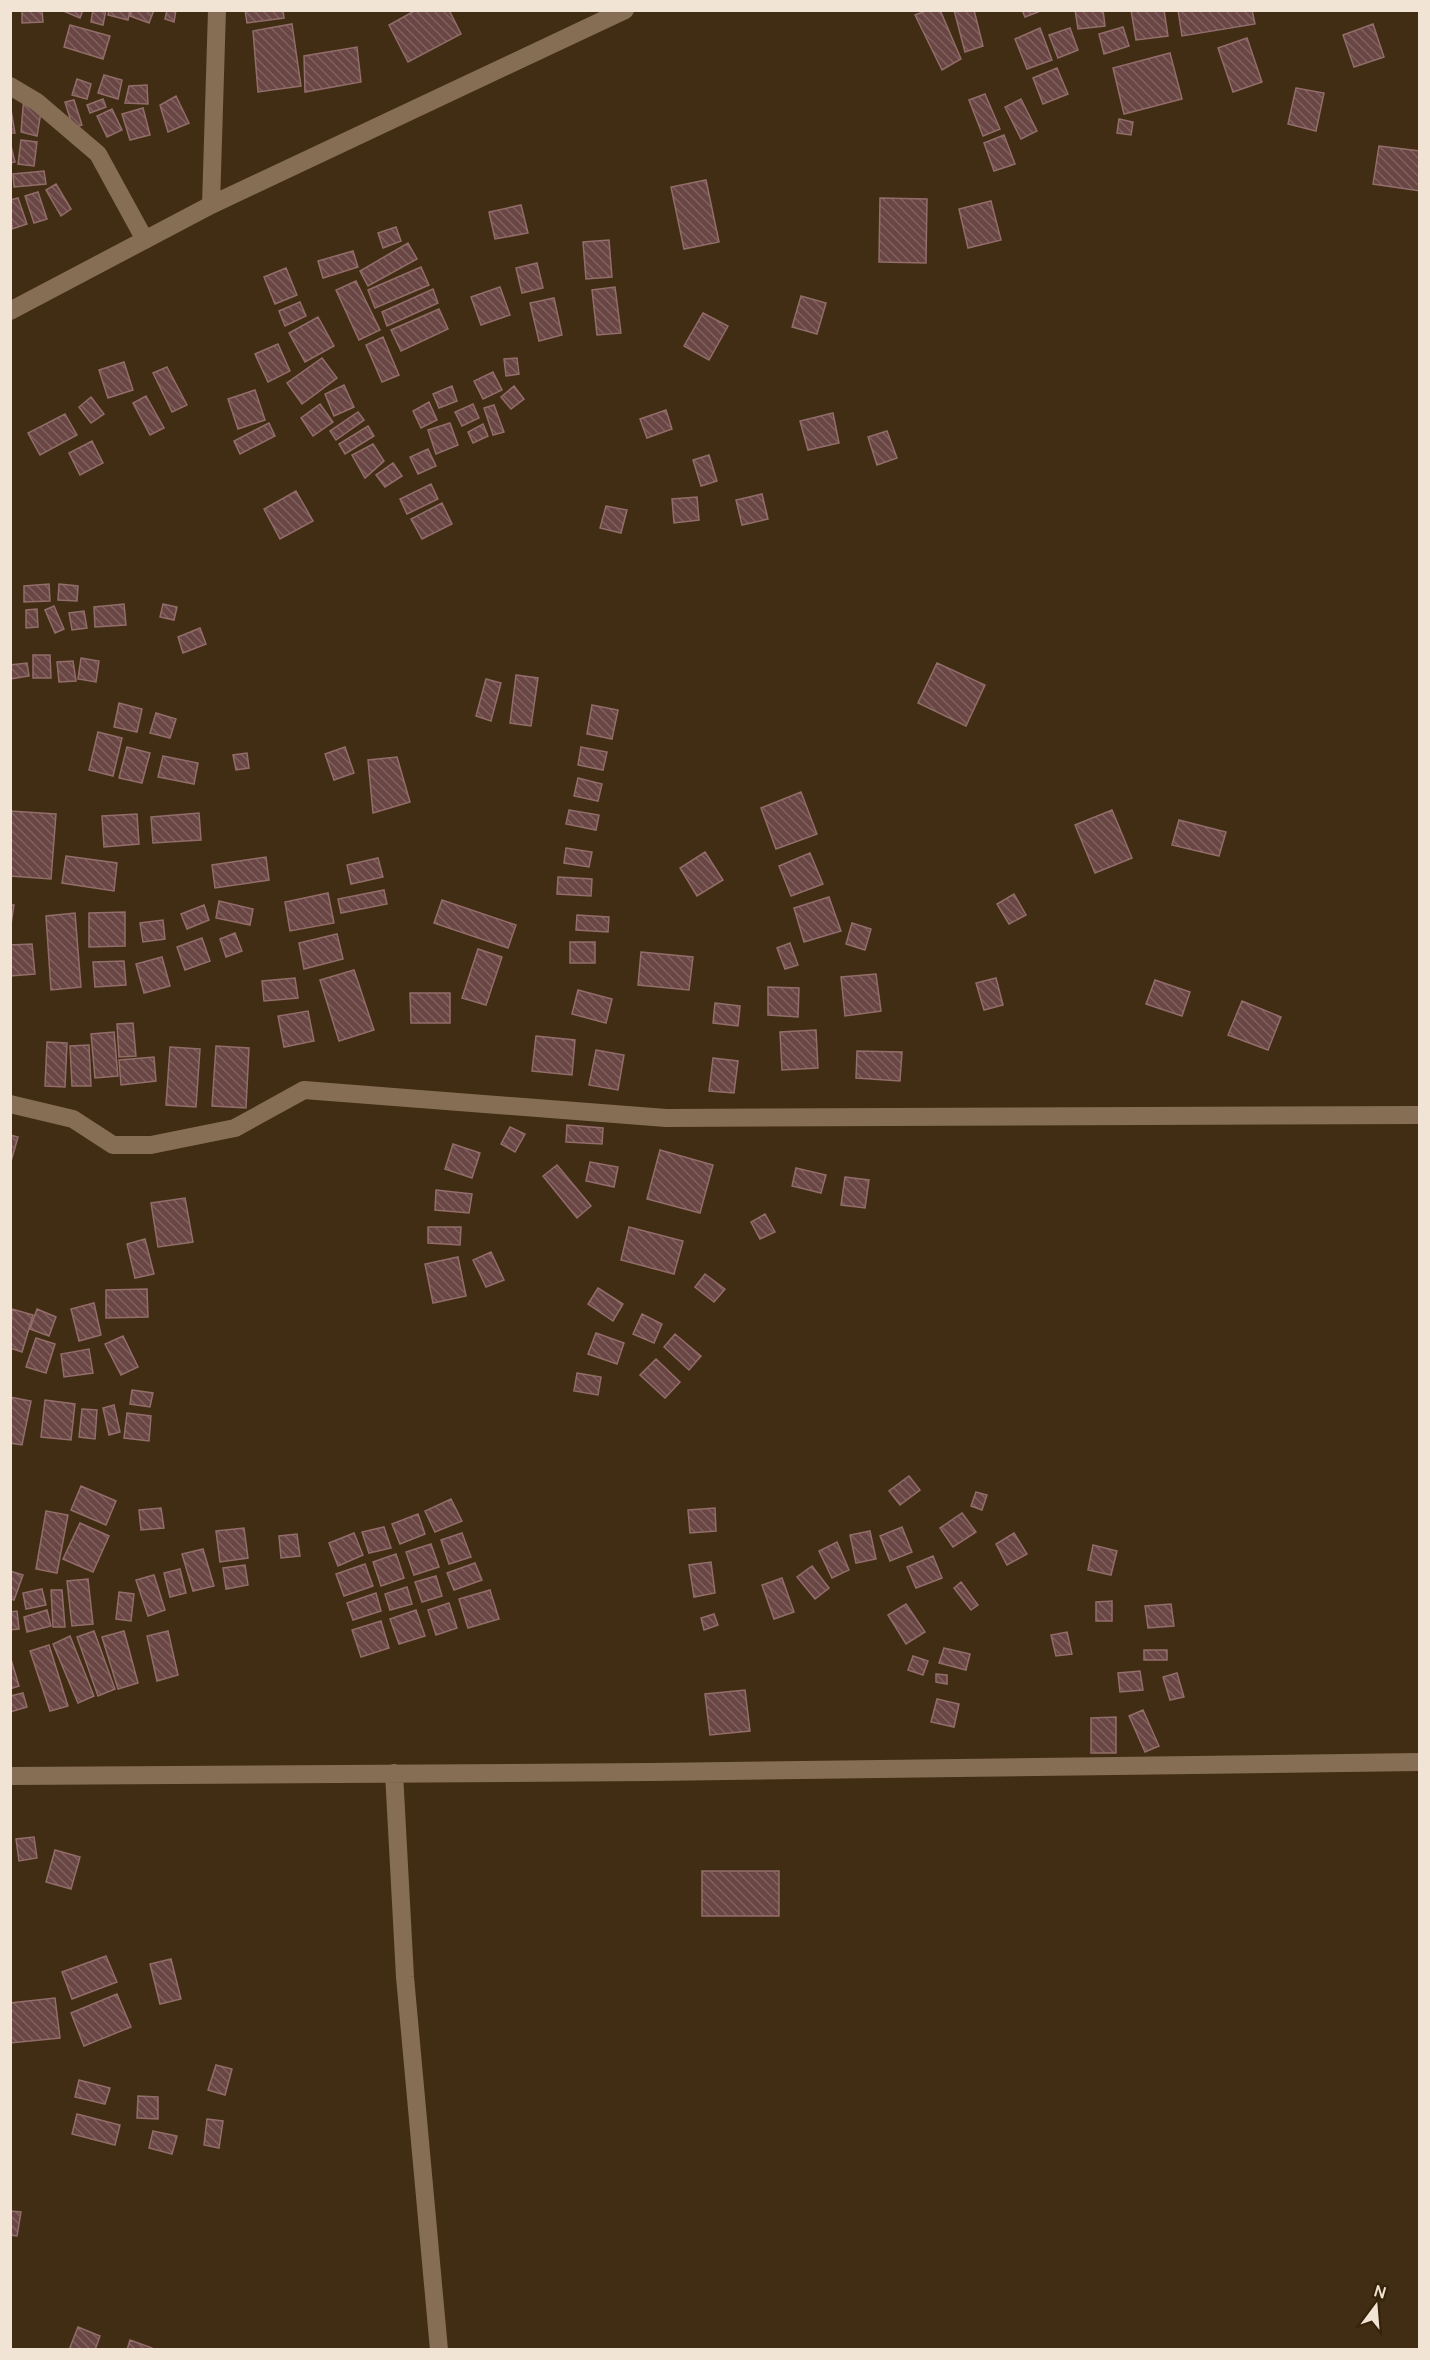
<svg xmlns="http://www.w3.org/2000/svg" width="1430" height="2360" font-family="Manrope,sans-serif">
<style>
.building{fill:url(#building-back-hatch);stroke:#926d6a;stroke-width:1.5}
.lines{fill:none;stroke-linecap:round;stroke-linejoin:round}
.minor{stroke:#866e54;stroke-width:18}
</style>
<defs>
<pattern id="building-back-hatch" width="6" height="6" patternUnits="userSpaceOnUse" patternTransform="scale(1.5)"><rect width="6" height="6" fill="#694644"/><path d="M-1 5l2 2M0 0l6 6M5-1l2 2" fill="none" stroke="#7f615e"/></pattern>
</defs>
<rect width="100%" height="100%" fill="#412d14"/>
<path class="building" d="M22 10H42L43 22 22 23Z
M61 10H83L80 18Z
M93 10H106L103 25 91 22Z
M109 10H130L128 20 108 15Z
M132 10H154L149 23 130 16Z
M167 10H176L174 22 165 19Z
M245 10H283L284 18 247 23Z
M416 10H449L461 34 408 62 389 25Z
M928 10H940L961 59 942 70 915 15Z
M954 10H974L983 46 965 52Z
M1022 10H1043L1025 17Z
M1075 10H1103L1105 26 1078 29Z
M1131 10H1164L1168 36 1136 40Z
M1178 10H1252L1255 24 1182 36Z
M292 24 301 86 258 92 253 31Z
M1373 24 1384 57 1354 67 1343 35Z
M70 25 110 36 103 59 64 47Z
M1123 27 1129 46 1104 54 1099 34Z
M1040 28 1052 60 1027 69 1015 39Z
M1070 28 1078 50 1058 58 1049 35Z
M1247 38 1262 82 1233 92 1218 48Z
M357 47 361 82 305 92 304 56Z
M1170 53 1182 99 1124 114 1113 68Z
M1057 68 1068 94 1043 104 1033 78Z
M104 75 122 80 118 99 98 93Z
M77 79 91 84 87 99 72 95Z
M147 85 148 104 125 103 129 86Z
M1296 88 1324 93 1316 131 1288 124Z
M985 94 1000 129 983 136 969 100Z
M24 96 43 100 37 136 21 132Z
M176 96 189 123 168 132 160 105Z
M103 99 106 107 90 113 87 105Z
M1021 99 1037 131 1021 139 1005 107Z
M74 100 82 125 73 128 65 102Z
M143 108 150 135 130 140 122 114Z
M112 109 122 130 107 137 97 116Z
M10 110H11L15 133H10Z
M1119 119 1133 122 1131 135 1117 133Z
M1004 135 1015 164 994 171 984 143Z
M21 140 37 142 34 166 18 164Z
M10 142 15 162 10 163Z
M1379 146 1420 151V191L1373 184Z
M44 171 46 184 14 187 13 174Z
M706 180 719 242 684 249 671 187Z
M56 184 71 209 61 216 46 190Z
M38 192 47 219 34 223 25 196Z
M18 198 27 224 12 229 10 200Z
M880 198 927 199 926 263 879 262Z
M991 201 1001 240 968 248 959 209Z
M521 205 528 233 495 239 489 212Z
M396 227 401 241 383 248 378 233Z
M609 240 612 277 586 279 583 242Z
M408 243 417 259 368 286 360 271Z
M353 251 358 267 323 278 318 261Z
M537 263 543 288 522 293 516 268Z
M421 267 429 285 375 308 368 290Z
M286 268 297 295 275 304 264 277Z
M356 281 380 330 359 340 336 290Z
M500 287 510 315 481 325 471 297Z
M615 287 621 333 597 335 592 290Z
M433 289 438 303 387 326 382 312Z
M801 296 826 303 817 334 792 327Z
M554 298 562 335 539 341 530 303Z
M300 302 306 316 285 326 279 311Z
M439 309 448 329 401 351 391 330Z
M703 313 728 326 709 360 684 346Z
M318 317 334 346 305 362 289 333Z
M383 337 399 375 382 382 366 345Z
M278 344 290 371 268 382 255 354Z
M322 358 337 378 302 404 287 383Z
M517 358 519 374 506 376 504 359Z
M124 362 133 390 108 398 99 370Z
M167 367 187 405 172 412 153 373Z
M493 372 502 390 483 399 474 381Z
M344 385 354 407 334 416 325 394Z
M452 386 457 401 439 408 433 394Z
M514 386 524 399 511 409 501 397Z
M255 390 265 420 238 429 228 399Z
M146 396 164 428 150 435 133 403Z
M91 397 104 414 91 423 79 407Z
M429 402 437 420 421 428 413 411Z
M320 404 333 422 313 436 301 418Z
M473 404 479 418 462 426 455 412Z
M494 405 504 432 493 435 484 408Z
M666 410 672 429 647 438 640 419Z
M358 412 364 420 336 440 330 431Z
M833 413 839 443 808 450 800 421Z
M65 414 77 435 40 455 28 433Z
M269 423 275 436 240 454 234 441Z
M450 423 458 445 436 454 428 430Z
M483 424 488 436 473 443 468 432Z
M368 426 374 436 345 454 339 444Z
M887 431 897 458 877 465 868 437Z
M92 441 103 463 80 475 69 453Z
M373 444 384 461 365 478 352 455Z
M428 449 436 466 418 474 410 457Z
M709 455 717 481 701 486 693 460Z
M393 463 402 476 385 487 376 475Z
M431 484 438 499 407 514 400 499Z
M296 491 313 521 280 539 264 509Z
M762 494 768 519 742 525 736 500Z
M697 497 699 520 674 523 672 499Z
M442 503 452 524 422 539 411 519Z
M606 506 627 510 621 533 600 528Z
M49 584 50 601 24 602V586Z
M59 584 78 586 77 601 58 600Z
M124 604 126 625 95 627 94 607Z
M163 604 177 607 174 620 160 617Z
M54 606 64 629 55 633 45 610Z
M37 609 38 627 26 628V610Z
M84 611 87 628 72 630 69 613Z
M200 628 206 644 183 653 178 637Z
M33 655H50L51 678H33Z
M81 658 99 661 96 682 78 679Z
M73 661 76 681 59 682 57 662Z
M27 663 29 676 10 679V665Z
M937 663 985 685 966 726 918 703Z
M516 675 538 678 531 726 510 723Z
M486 679 501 683 491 721 476 716Z
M119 703 142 709 137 732 114 727Z
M592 705 618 710 612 739 587 734Z
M156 713 176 719 170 738 150 733Z
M98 732 122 738 113 776 89 770Z
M127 747 150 753 142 783 119 778Z
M345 747 354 773 334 780 325 754Z
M581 747 607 752 603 770 578 765Z
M247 753 249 768 236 770 233 755Z
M163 756 198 763 194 784 158 777Z
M397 757 410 802 373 813 368 760Z
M578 778 602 784 598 801 574 796Z
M801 792 817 834 776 849 761 808Z
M569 810 599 815 596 830 566 824Z
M1112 810 1132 858 1095 873 1075 825Z
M10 811 56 814 51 879 10 876Z
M199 813 201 840 153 843 151 817Z
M137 814 139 844 104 847 102 816Z
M1179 820 1226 832 1219 856 1172 845Z
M566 848 592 852 589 867 564 863Z
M705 852 723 880 697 896 680 868Z
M810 853 823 884 791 896 779 866Z
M66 856 117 863 114 891 62 883Z
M266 857 269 880 215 888 212 865Z
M378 858 383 877 351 884 347 865Z
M558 877 592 879 591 896 557 894Z
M384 890 387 904 341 913 338 899Z
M328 893 334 923 290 931 285 902Z
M1014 894 1026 915 1009 924 997 904Z
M829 897 841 931 804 942 794 908Z
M442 900 516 925 508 948 434 923Z
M219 901 253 909 250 925 216 918Z
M10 905H14L10 931Z
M204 905 209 920 187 929 181 914Z
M125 912V946L89 947V913Z
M75 913 81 987 51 990 46 916Z
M577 915 609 917 608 932 576 930Z
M163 920 165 939 143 942 140 923Z
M852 923 871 929 865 950 846 944Z
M235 933 242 951 226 957 220 939Z
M337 934 343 959 304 969 299 943Z
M202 938 210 961 185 970 177 947Z
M570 942H595V963H570Z
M790 943 798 965 785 969 777 948Z
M32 944 35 974 10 976V945Z
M478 949 502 957 486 1005 462 998Z
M641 952 693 957 689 990 638 985Z
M162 957 170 986 144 993 136 964Z
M124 961 126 985 95 987 93 962Z
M354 970 374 1030 339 1041 320 980Z
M876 974 881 1011 845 1016 841 977Z
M295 978 298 998 264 1001 262 981Z
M996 978 1003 1005 984 1010 976 983Z
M1155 980 1190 992 1182 1016 1146 1004Z
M768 987 799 988 798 1017 768 1015Z
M578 990 612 999 606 1023 572 1014Z
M410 993H450V1023H411Z
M1242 1001 1281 1017 1268 1050 1228 1035Z
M715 1003 740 1006 738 1026 713 1023Z
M308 1011 314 1041 284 1047 278 1016Z
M133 1023 136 1056 119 1057 117 1024Z
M816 1030 818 1068 782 1070 780 1032Z
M114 1032 118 1076 95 1078 91 1034Z
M536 1036 575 1040 572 1075 532 1071Z
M47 1042 67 1043 65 1087 45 1086Z
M89 1045 91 1086H72L70 1046Z
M216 1046 249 1048 246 1108 212 1106Z
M170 1047 200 1049 196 1107 166 1105Z
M596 1050 624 1055 618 1090 589 1085Z
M857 1051 902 1052 900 1081 856 1078Z
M154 1057 156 1081 121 1085 119 1060Z
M713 1058 738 1061 734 1093 709 1091Z
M567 1125 603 1128 602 1144 566 1142Z
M510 1127 525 1134 515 1152 501 1144Z
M10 1135 18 1137 10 1165Z
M453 1144 480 1153 472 1178 445 1169Z
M660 1150 713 1165 700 1213 647 1199Z
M590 1162 618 1167 614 1187 586 1181Z
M557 1165 591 1206 577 1218 543 1176Z
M796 1168 826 1175 821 1193 792 1186Z
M845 1177 869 1180 865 1208 841 1205Z
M436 1190 472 1194 469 1213 435 1210Z
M185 1198 193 1242 158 1247 151 1203Z
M765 1214 775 1232 760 1239 751 1222Z
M428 1227H461L460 1245 428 1243Z
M629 1227 683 1241 674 1274 621 1260Z
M145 1239 154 1274 135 1278 127 1244Z
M491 1252 504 1280 486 1287 473 1260Z
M458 1257 466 1296 433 1303 425 1264Z
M705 1274 725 1289 714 1302 695 1287Z
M598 1288 623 1304 613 1321 588 1304Z
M147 1289 148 1317 106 1318V1290Z
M94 1303 101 1335 79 1341 71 1309Z
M12 1309 33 1315 22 1352 10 1348Z
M37 1309 56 1317 49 1336 30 1329Z
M642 1314 662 1324 654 1343 633 1334Z
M596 1333 624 1343 617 1364 588 1354Z
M675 1334 701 1356 689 1370 664 1347Z
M123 1336 138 1367 121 1375 105 1344Z
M36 1338 55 1344 46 1373 26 1367Z
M89 1349 93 1373 64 1377 61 1354Z
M656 1359 680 1382 665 1398 640 1375Z
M577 1373 601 1377 598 1395 574 1391Z
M132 1390 153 1393 150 1407 130 1404Z
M10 1397 31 1401 22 1445 10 1443Z
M45 1400 75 1404 71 1440 41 1437Z
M114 1405 120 1432 109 1435 103 1408Z
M82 1409 97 1410 95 1439 79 1437Z
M127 1413 151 1416 149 1441 124 1438Z
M909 1476 920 1490 900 1505 889 1491Z
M81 1486 116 1501 106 1525 71 1510Z
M976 1492 987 1495 982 1510 971 1506Z
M451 1499 462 1521 435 1532 425 1511Z
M161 1508 164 1528 141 1530 139 1510Z
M715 1508 716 1531 690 1533 688 1510Z
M46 1511 68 1515 57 1573 36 1569Z
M962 1513 976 1532 953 1547 940 1528Z
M418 1514 425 1534 400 1544 392 1524Z
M80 1523 109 1536 93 1572 63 1559Z
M384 1527 391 1548 369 1553 362 1532Z
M902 1527 912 1552 890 1561 880 1536Z
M244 1528 248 1558 220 1562 216 1531Z
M870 1531 876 1559 856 1563 850 1535Z
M354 1533 363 1555 338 1566 329 1543Z
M462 1533 471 1557 449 1564 441 1540Z
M1014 1533 1027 1554 1007 1565 996 1544Z
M297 1534 300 1556 281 1558 279 1536Z
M837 1542 849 1570 832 1578 819 1551Z
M431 1544 439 1567 414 1575 406 1552Z
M1093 1545 1117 1551 1111 1575 1088 1570Z
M203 1549 214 1586 193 1591 182 1554Z
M396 1554 404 1578 381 1586 373 1562Z
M933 1556 942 1578 916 1588 907 1567Z
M711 1562 715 1593 694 1597 689 1565Z
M475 1563 482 1580 454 1590 447 1573Z
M365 1564 373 1586 344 1596 336 1574Z
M245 1565 248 1585 226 1589 223 1568Z
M812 1566 829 1588 815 1599 797 1577Z
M180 1569 186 1593 170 1597 164 1573Z
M10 1571 23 1575 14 1600 10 1599Z
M154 1575 165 1610 148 1616 136 1580Z
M436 1576 442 1596 422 1602 415 1582Z
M782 1578 794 1612 774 1619 762 1585Z
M88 1579 93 1624 72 1626 67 1581Z
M961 1582 978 1605 971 1610 954 1588Z
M407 1587 412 1604 390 1610 385 1594Z
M42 1589 46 1605 26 1609 23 1593Z
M51 1590H62L65 1627H53Z
M490 1590 499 1619 468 1628 459 1599Z
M119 1592 134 1594 131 1621 116 1619Z
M376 1593 381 1611 353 1620 347 1603Z
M1112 1601V1621H1096V1602Z
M449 1603 457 1628 436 1635 428 1610Z
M906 1604 925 1632 906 1644 888 1615Z
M1171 1604 1174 1626 1148 1628 1145 1606Z
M47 1610 51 1626 27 1632 24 1617Z
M416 1610 425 1636 399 1644 390 1619Z
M17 1611 19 1629 10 1630V1612Z
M714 1614 718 1625 704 1630 701 1618Z
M381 1621 389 1648 361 1657 352 1630Z
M94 1631 115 1689 98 1696 77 1637Z
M124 1631 138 1683 118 1689 102 1637Z
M168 1631 178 1675 157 1681 147 1636Z
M1067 1632 1072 1654 1056 1656 1051 1635Z
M70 1636 94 1696 78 1703 53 1644Z
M49 1645 68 1706 50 1711 30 1651Z
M944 1648 970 1654 966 1670 939 1663Z
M1144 1650H1167V1660H1144Z
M10 1656 19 1686 10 1689Z
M913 1656 928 1661 923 1675 908 1670Z
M1140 1671 1143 1690 1120 1692 1118 1673Z
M1177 1673 1184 1697 1170 1700 1163 1677Z
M936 1674 947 1675V1684L936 1682Z
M745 1690 750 1731 710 1735 705 1694Z
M23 1693 27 1707 10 1712V1696Z
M937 1699 959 1704 954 1727 931 1722Z
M1143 1710 1159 1746 1145 1752 1129 1716Z
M1116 1717V1753H1091V1718Z
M34 1837 37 1858 19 1861 16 1839Z
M55 1850 80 1857 71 1889 46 1882Z
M702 1871H779V1916H702Z
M106 1956 117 1982 72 1999 62 1972Z
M171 1959 181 1999 160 2004 150 1964Z
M117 1994 131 2027 84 2046 71 2013Z
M55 1998 60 2038 10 2043V2003Z
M216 2065 232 2069 225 2095 208 2090Z
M79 2080 110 2088 105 2104 75 2097Z
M138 2096 158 2097V2119L137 2118Z
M77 2114 120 2125 115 2145 72 2134Z
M207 2119 223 2121 219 2148 204 2145Z
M153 2131 177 2136 172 2154 149 2148Z
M10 2211 21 2212 17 2236 10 2235Z
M78 2327 100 2336 95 2350H69Z
M130 2340 152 2348V2350H127Z"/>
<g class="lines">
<path class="minor" d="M10 86 37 102 98 154 145 240
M211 205 217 10
M10 311 211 205 625 10
M10 1104 73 1119 113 1145H151L235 1128 304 1090 666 1118 1420 1115
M394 1773 405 1977 439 2350
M10 1776 652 1772 1420 1762"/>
</g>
<rect width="1430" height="2360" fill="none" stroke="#f1e4d5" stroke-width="24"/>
<g transform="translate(1376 2306) rotate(16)" stroke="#372309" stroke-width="4.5" paint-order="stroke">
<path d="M0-4.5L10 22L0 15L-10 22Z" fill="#f1e4d5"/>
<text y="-9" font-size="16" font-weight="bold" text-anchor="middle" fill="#f1e4d5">N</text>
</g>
</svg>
